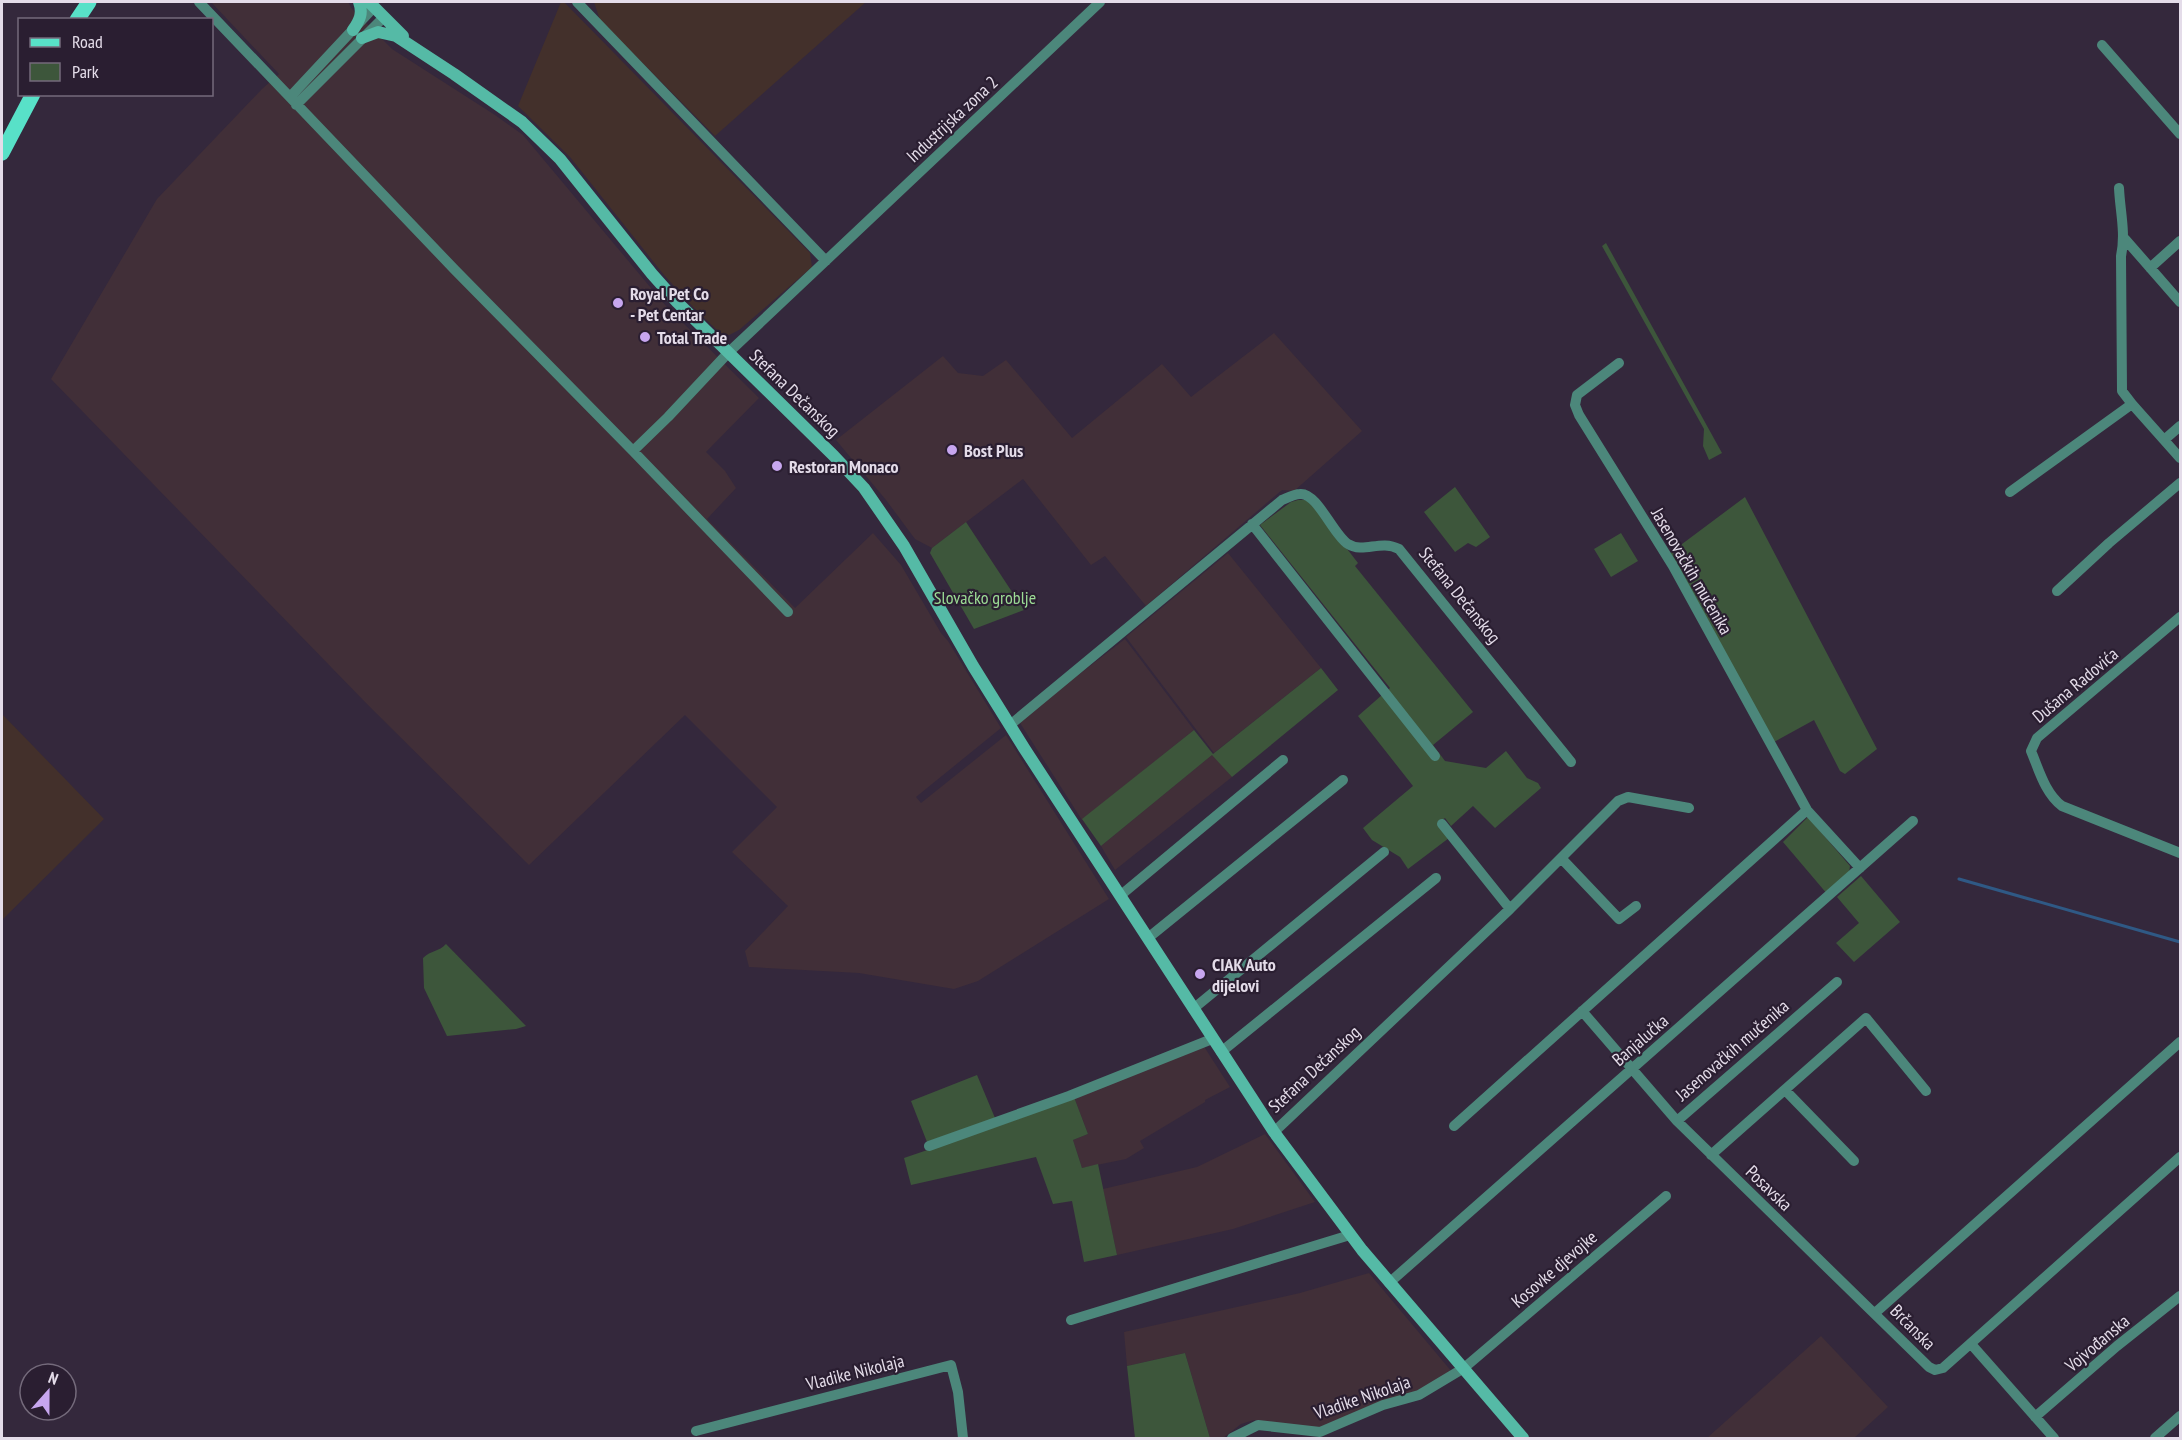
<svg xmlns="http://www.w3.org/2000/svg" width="2182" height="1440" font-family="'PT Sans Narrow',sans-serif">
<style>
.commercial{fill:#412f38}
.industrial{fill:#43302b}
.green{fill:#3d563b}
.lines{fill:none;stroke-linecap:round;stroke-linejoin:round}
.stream{stroke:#2f5985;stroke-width:3}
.minor{stroke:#4c877b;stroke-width:10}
.secondary{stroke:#55baa6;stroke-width:12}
.primary{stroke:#58e1c8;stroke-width:15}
.poi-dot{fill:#c7a6ef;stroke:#2a1e31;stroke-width:2}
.labels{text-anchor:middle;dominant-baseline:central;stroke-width:4.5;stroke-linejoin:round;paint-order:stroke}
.street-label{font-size:18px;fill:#e4dce9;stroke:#2a1e31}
.poi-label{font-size:18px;font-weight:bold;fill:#e4dce9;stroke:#2a1e31;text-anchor:start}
.park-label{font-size:18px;fill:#9cdc95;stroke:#2a1e31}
</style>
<rect width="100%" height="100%" fill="#34283c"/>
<path class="commercial" d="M211 2H348L352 9 392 49 495 115 523 135 666 306 759 398 706 452 725 471 736 488 707 519 795 608 873 533 901 565 941 633 948 641 1001 728 916 797 921 803 1006 735 1109 899 978 981 954 989 859 973 749 967 745 951 788 906 732 852 777 807 685 715 529 865 366 703 51 379 157 199 262 89 279 74Z
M1274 333 1362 431 1294 491 1282 490 1146 606 1105 556 1091 565 1023 479 932 548 915 539 886 500 836 440 943 356 958 373 983 376 1006 360 1072 438 1162 364 1191 397Z
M1228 553 1321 668 1214 753 1126 637Z
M1125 639 1194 730 1082 820 1020 723 1021 719Z
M1213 754 1232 777 1115 870 1101 846Z
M1203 1045 1230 1087 1205 1100V1102L1140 1141 1144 1148 1126 1159 1082 1168 1073 1140 1088 1134 1074 1097Z
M1265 1134 1315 1202 1233 1229 1117 1255 1103 1189 1197 1167Z
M1369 1273 1452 1372 1417 1391 1323 1427 1311 1428 1254 1420 1241 1424 1223 1438H1210L1185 1353 1127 1366 1124 1332 1300 1293Z
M1821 1336 1888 1407 1854 1438H1707Z"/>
<path class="industrial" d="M561 2H564L810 253 812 267 739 330 729 335 721 334 694 308 664 275 570 157 518 106Z
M594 2H866L715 136 600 20Z
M2 714 104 819 2 920Z"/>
<path class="green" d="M1606 243 1722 453 1709 460 1703 446 1704 429 1602 246Z
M1455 487 1490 537 1476 547 1468 543 1455 552 1424 512Z
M1745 497 1877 749 1845 774 1840 771 1814 720 1774 742 1670 553Z
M1298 500H1305L1313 505 1358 563 1355 566 1473 712 1433 745 1445 761 1486 768 1506 751 1527 778 1538 783 1541 788 1495 828 1473 806 1451 826 1445 818 1438 823 1449 838 1408 869 1400 857 1372 840 1363 828 1413 786 1358 716 1390 688 1260 525 1291 502Z
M966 522 1024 610 974 629 930 553 932 548Z
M1621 533 1638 561 1611 577 1594 549Z
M1321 668 1338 690 1232 777 1212 755 1101 846 1082 819 1194 730 1213 754Z
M1808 817 1850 866 1849 873 1828 895 1783 842Z
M1861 876 1900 922 1854 962 1836 943 1859 923 1837 897Z
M446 944 526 1026 516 1029 447 1036 424 988 423 958C431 950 439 952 446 944Z
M977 1075 995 1118 927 1142 911 1101Z
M1074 1097 1088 1134 1073 1140 1082 1168 1098 1164 1117 1255 1084 1262 1072 1201 1053 1204 1036 1157 911 1185 904 1158 1021 1118Z
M1185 1353 1210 1438H1135L1127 1366Z"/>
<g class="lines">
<path class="stream" d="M1959 879 2180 942"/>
<path class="minor" d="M199 2 455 270 633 451 788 612
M577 2 826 261
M2102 45 2180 134
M290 97 374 7
M296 105 383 18
M2119 188C2120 211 2126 233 2121 256L2122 391 2132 404 2180 458
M2125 239 2180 302
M2150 268 2180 241
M1619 363 1577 395 1575 405 1579 415 1673 566 1807 810 1860 868
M2164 440 2180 426
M633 451 668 417 728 353 1100 2
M2010 492 2132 404
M1252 524 1435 756
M2057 591 2109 543 2180 483
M2180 617 2037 738 2031 751C2039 770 2045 793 2062 806L2180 853
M1010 725 1282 500C1287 498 1294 494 1300 494 1317 492 1334 536 1348 544 1364 554 1380 539 1399 549L1571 762
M1442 824 1510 909
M1562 859 1619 919 1636 906
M1121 895 1283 760
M1148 938 1343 780
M1193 1009 1384 852
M1582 1011 1677 1121 1929 1367 1935 1370 1943 1368 2180 1157
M1221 1052 1436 878
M1785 1090 1854 1161
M1677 1121 1837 982
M1454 1126 1807 810
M1274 1132 1510 909 1618 801 1628 797 1689 808
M929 1146 1069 1096 1212 1039
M1711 1155 1866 1018 1926 1091
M1389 1283 1913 821
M1875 1313 2180 1042
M1071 1320 1350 1235
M1971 1344 2054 1438
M2035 1417 2117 1346 2180 1296
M696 1431 951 1365 958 1392 963 1438
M1232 1438 1258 1425 1320 1432 1383 1405 1419 1395 1464 1368 1666 1196
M2155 1438 2180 1416"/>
<path class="secondary" d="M369 2 403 36
M353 30C360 20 363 13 359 2
M362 38 378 32 396 36 454 74 522 122 560 159 652 274 677 302 834 456 864 488 904 546 973 666 1024 748 1274 1132 1362 1250 1523 1438"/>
<path class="primary" d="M77 20 89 2
M2 153 33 94"/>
</g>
<g class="poi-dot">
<circle cx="618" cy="303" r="6"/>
<circle cx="645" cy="337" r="6"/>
<circle cx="952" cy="450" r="6"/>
<circle cx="777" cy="466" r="6"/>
<circle cx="1200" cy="974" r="6"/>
</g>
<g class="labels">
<g class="street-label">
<text transform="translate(952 119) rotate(-43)">Industrijska zona 2</text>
<text transform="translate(795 393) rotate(44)">Stefana Dečanskog</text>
<text transform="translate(1692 571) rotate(60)">Jasenovačkih mučenika</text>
<text transform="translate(1460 595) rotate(51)">Stefana Dečanskog</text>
<text transform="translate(2075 685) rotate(-40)">Dušana Radovića</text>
<text transform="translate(1640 1040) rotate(-41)">Banjalučka</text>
<text transform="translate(1732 1050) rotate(-41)">Jasenovačkih mučenika</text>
<text transform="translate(1314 1069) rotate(-43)">Stefana Dečanskog</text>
<text transform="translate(1769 1188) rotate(44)">Posavska</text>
<text transform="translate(1554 1269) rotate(-41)">Kosovke djevojke</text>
<text transform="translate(1913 1327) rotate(45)">Brčanska</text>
<text transform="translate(2097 1343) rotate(-40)">Vojvođanska</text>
<text transform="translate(855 1372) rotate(-14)">Vladike Nikolaja</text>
<text transform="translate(1362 1397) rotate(-19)">Vladike Nikolaja</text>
</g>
<g class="poi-label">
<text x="630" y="293">Royal Pet Co<tspan x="630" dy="21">- Pet Centar</tspan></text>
<text x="657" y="337">Total Trade</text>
<text x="964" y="450">Bost Plus</text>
<text x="789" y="466">Restoran Monaco</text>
<text x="1212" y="964">CIAK Auto<tspan x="1212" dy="21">dijelovi</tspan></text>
</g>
<g class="park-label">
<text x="985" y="597">Slovačko groblje</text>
</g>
</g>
<rect width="2182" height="1440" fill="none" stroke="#e4dce9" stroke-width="6"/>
<rect x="18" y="18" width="195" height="78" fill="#2a1e31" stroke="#746a7b" stroke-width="1.5"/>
<rect x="30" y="38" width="30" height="9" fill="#58e1c8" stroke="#746a7b" stroke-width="1.5"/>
<text x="72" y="48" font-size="18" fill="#e4dce9">Road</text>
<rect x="30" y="63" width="30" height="18" fill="#3d563b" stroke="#746a7b" stroke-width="1.5"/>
<text x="72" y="78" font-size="18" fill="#e4dce9">Park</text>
<g transform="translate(48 1392) rotate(21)"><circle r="28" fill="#2a1e31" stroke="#746a7b" stroke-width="1.5"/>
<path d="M0-4.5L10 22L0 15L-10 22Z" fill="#c7a6ef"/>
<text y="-9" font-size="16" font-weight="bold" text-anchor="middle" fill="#e4dce9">N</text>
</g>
</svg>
